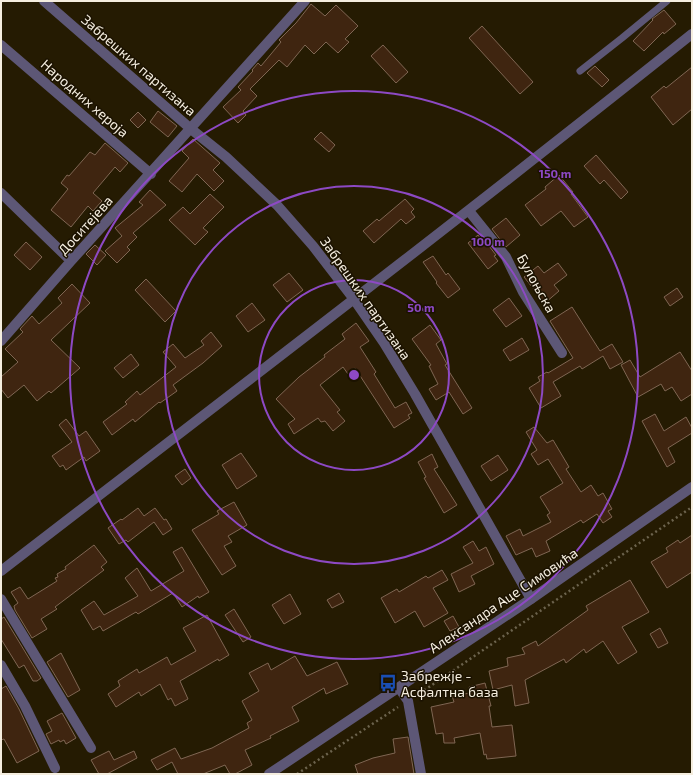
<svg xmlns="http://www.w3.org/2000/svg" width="693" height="775" font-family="'Exo 2',sans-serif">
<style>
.building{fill:#3f2510;stroke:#7f6653}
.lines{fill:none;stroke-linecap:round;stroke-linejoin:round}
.path{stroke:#6c634d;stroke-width:2.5;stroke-dasharray:2 3;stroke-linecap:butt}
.service{stroke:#5d5776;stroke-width:7}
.minor{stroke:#5d5776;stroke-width:10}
.tertiary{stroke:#5d5776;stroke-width:10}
.ring{fill:none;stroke:#8d49c4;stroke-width:2}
.labels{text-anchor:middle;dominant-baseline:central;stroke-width:3;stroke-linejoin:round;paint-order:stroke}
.street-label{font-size:14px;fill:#f5eedf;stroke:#1b1200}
.poi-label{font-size:14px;fill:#f5eedf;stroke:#1b1200;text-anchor:start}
.centre{fill:#8d49c4;stroke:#1b1200;stroke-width:2}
.ring-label{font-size:12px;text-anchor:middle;font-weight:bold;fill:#8d49c4;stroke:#1b1200;stroke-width:3;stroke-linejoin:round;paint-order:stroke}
</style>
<rect width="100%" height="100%" fill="#251b02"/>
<path class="building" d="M311 4 325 16 336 5 358 26 345 39 349 42 338 53 326 42 314 54 305 45 287 67 279 60 250 89 257 96 243 111 246 115 238 123 223 107 241 90 238 87 253 71 252 70 258 63 261 66 281 42 279 40 296 23Z
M664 10 676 24 664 34 663 32 644 51 633 41 653 20 652 19Z
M482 26 533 82 520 94 469 38Z
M383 45 408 72 396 83 371 56Z
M595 66 609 80 602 87 587 73Z
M692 67V109L673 125 651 97 664 86 666 88Z
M158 111 177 126 168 137 150 122Z
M138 112 146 120 138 128 130 120Z
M321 132 335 145 329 152 314 139Z
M193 139 220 163 213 170 224 181 214 191 197 174 182 192 169 181 189 158 182 151Z
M105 143 128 163 120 172 115 167 93 193 102 201 93 211 88 206 71 227 51 210 68 189 61 183 67 175 69 176 90 152 95 155Z
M596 155 628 192 621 199 604 180 600 184 584 166Z
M559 175 573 192 571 194 588 217 574 227 561 211 541 226 525 205 546 189 545 187Z
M150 190 166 205 133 233 137 237 127 247 130 250 117 263 105 251 122 236 115 228 143 205 139 202Z
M210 194 224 207 203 228 208 232 195 245 169 220 183 207 190 214Z
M405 199 414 209 411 212 415 217 406 224 401 219 374 243 363 231 377 219 379 221Z
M506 218 520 235 506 247 492 229Z
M478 235 480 238 482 237 496 255 494 256 498 261 488 269 468 243Z
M26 242 42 257 30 270 14 255Z
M95 245 106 255 97 265 86 254Z
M433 256 446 275 448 273 460 289 448 298 436 283 437 282 423 262Z
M558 263 567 275 554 285 559 291 545 303 524 277 538 266 544 273Z
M289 273 303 290 287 302 273 285Z
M146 279 176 311 165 322 135 290Z
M72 284 90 303 51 340 80 368 51 393 49 391 37 401 24 385 8 398 1 389V377L18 362 5 349 23 332 20 329 32 316 39 324 62 303 58 298Z
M677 288 683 297 670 306 664 297Z
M509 298 522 316 506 327 493 310Z
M252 303 265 320 248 332 236 316Z
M572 307 600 351 612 344 623 362 610 369 603 356 582 369 580 366 553 382 561 396 541 408 529 388 540 381 538 377 547 372 548 373 573 358 550 321Z
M356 323 369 341 360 347 376 372 374 374 395 408 406 402 412 413 408 415 410 418 394 428 355 368 348 374 343 367 320 385 340 410 337 412 345 421 333 431 325 421 321 422 318 418 294 434 288 424 295 419 276 399 299 377 325 357 324 355 345 339 342 334Z
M430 325 441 340 436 344 447 364 445 365 472 408 463 414 449 392 436 400 429 389 438 384 429 366 431 365 412 339Z
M211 332 222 346 203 363 173 385 177 391 160 403 159 402 135 422 133 419 112 435 103 422 127 404 125 402 137 391 140 395 176 367 163 352 173 344 185 358 204 345 201 341Z
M522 338 529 350 510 361 503 350Z
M680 352 692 371V394L681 401 672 387 665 391 661 384 638 397 621 365 630 360 640 377Z
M131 354 139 365 123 378 114 368Z
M655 414 664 431 686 417 692 428V433L668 448 675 462 667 467 642 421Z
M66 419 79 436 86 431 100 451 86 461 84 457 66 470 63 465 60 467 52 456 72 442 59 425Z
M534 427 547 443 553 440 569 467 566 469 581 492 591 485 598 496 603 493 612 509 608 511 612 517 603 523 597 514 583 523 581 520 546 541 550 551 536 557 532 548 516 555 506 536 520 529 523 536 551 522 547 515 550 513 540 497 563 483 548 459 538 465 531 454 537 450 526 432Z
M241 453 257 476 237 489 222 465Z
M432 454 438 467 434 469 457 505 444 513 424 478 426 477 418 462Z
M498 455 508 470 491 481 481 466Z
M185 469 191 478 182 485 175 476Z
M234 502 247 525 228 536 232 542 224 546 236 566 222 575 192 530 219 514 217 511Z
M138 508 144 516 155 508 164 520 166 519 172 529 163 535 154 522 128 542 126 540 119 544 108 528 121 519 122 520Z
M692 535V572L667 588 651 562 668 552 666 548 678 540 680 543Z
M473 541 479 551 486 547 494 564 471 576 475 584 459 592 451 574 473 563 463 547Z
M94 545 107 562 101 567 104 570 55 607 57 609 41 619 47 629 32 638 15 610 14 606 18 603 11 592 20 587 28 599 57 581 55 578 58 577 57 574 66 569 65 567Z
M182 547 209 592 199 598 198 596 182 607 173 593 138 614 136 612 103 631 100 626 93 630 81 610 94 601 104 615 138 596 125 578 137 568 151 591 184 571 173 552Z
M442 570 448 580 433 588 448 613 424 627 415 611 395 623 381 598 397 589 399 592 426 576 428 578Z
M630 580 649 612 622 627 637 652 618 664 603 641 586 653 584 649 566 663 564 659 525 680 529 703 515 706 512 685 493 690 489 671 508 666 507 658 525 654 522 648 536 641 538 646 588 610 586 606Z
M339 593 344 602 332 608 327 600Z
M290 594 301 614 284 624 272 605Z
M234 609 251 637 243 642 225 615Z
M207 615 229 655 219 661 218 659 180 681 188 699 175 706 171 698 168 700 160 684 141 696 139 692 116 707 108 694 120 686 118 681 137 669 139 673 167 657 171 665 196 651 183 628Z
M453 616 459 627 450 631 444 621Z
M4 617 41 678 37 681H33L24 665 19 668 1 639V619Z
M660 628 668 643 658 648 650 634Z
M61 653 80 690 68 697 47 662Z
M295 656 307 676 337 662 348 684 326 694 324 688 292 707 299 721 270 736 271 738 245 750 252 765 235 774H230L225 765 203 774H178L172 762 157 770 151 760 175 748 181 759 212 748 249 728 247 723 252 720 242 701 259 691 249 673 268 663 271 670Z
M485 683 491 706H489L492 727 512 725 516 756 487 759 486 754 484 755 480 733 454 738 455 743H444L443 733 436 734 431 707 454 702 452 696 470 693 469 687Z
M6 686 19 709 39 751 17 763 4 739 1 740V689Z
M62 713 76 738 66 744 64 740 60 742 59 740 51 744 46 734 52 731 47 721Z
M408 737 414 774H358L355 765 373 758 395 753 393 739Z
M109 751 114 760 134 751 137 758 107 774H99L91 760Z"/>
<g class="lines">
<path class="path" d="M416 696 692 507
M297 774 398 707"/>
<path class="service" d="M580 71 622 38 667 1"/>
<path class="minor" d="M44 1 191 129 226 157 277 205 313 246 353 298 384 343 415 394 531 599
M1 45 151 174
M1 193 71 261
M469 211 506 257 523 292 562 353
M1 341 71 261 305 1
M1 571C232 393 464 216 692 34
M1 599 91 748
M1 665 25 706 55 768
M399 688 408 701 421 774"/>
<path class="tertiary" d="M269 774 531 599 692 487"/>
</g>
<g class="ring">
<circle cx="354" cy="375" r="95"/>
<circle cx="354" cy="375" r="189"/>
<circle cx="354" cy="375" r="284"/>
</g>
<defs>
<g id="bus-bare" transform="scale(1.38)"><path d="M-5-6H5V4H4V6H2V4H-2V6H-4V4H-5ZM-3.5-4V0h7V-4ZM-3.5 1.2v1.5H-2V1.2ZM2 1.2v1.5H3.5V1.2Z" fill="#1a4fb4" stroke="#1b1200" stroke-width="2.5" paint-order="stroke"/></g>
</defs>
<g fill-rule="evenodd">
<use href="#bus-bare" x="388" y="683"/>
</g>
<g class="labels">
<g class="street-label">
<text transform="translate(139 65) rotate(41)">Забрешких партизана</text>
<text transform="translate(85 98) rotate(41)">Народних хероја</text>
<text transform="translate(85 225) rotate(-48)">Доситејева</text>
<text transform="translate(537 283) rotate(61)">Булоњска</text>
<text transform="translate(366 298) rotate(55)">Забрешких партизана</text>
<text transform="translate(503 600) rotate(-34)">Александра Аце Симовића</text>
</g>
<g class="poi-label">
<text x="401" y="675">Забрежје -<tspan x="401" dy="16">Асфалтна база</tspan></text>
</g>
</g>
<circle cx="354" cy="375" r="6" class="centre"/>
<g class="ring-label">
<text x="555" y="178">150 m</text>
<text x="488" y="246">100 m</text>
<text x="421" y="312">50 m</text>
</g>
<rect width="693" height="775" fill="none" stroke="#f5eedf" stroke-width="4"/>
</svg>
